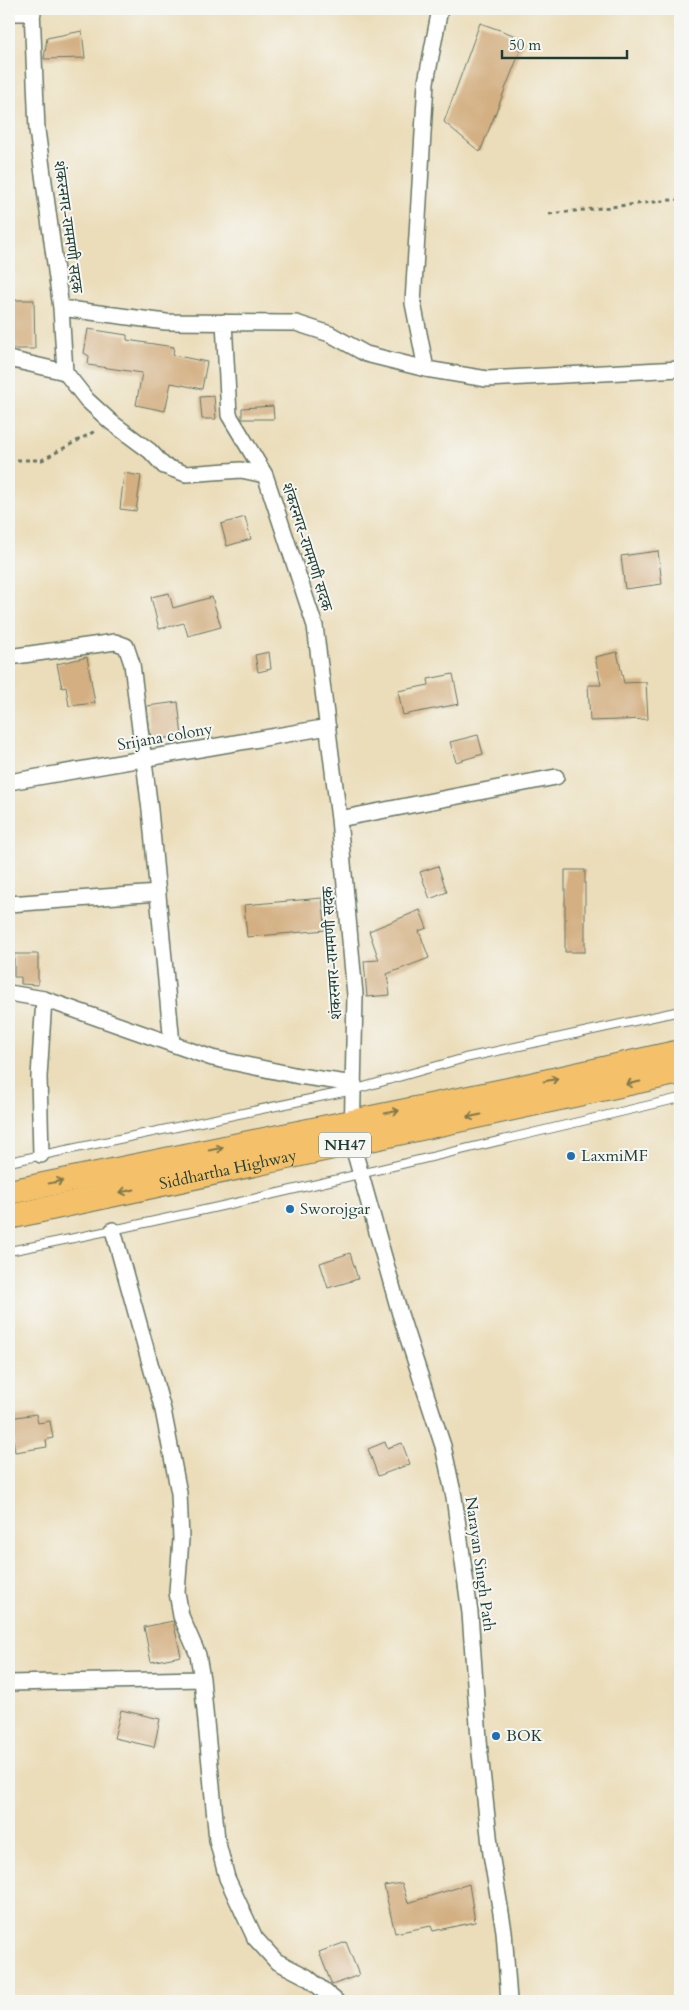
<svg xmlns="http://www.w3.org/2000/svg" width="689" height="2010" font-family="Cardo,'Noto Serif Devanagari',serif">
<style>
.building{fill:#d3af81}
.lines{fill:none;stroke-linecap:round;stroke-linejoin:round}
.service-casing{stroke:#667563;stroke-width:10}
.minor-casing{stroke:#667563;stroke-width:18}
.trunk-casing{stroke:#667563;stroke-width:26}
.path{stroke:#667563;stroke-width:3;stroke-dasharray:4 4;stroke-linecap:butt}
.service{stroke:#fff;stroke-width:8}
.minor{stroke:#fff;stroke-width:15}
.trunk{stroke:#f4c16a;stroke-width:24}
.oneway{stroke:#7f784c}
.poi-dot{fill:#1f6fb2;stroke:#f6f6f2;stroke-width:2}
.labels{text-anchor:middle;dominant-baseline:central;stroke-width:4;stroke-linejoin:round;paint-order:stroke}
.shield{fill:#f6f6f2;stroke:#60746d;stroke-width:1}
.shield-label{font-size:15px;font-weight:bold;fill:#1f3d34}
.street-label{font-size:16px;fill:#1f3d34;stroke:#f6f6f2}
.poi-label{font-size:16px;fill:#1f3d34;stroke:#f6f6f2;text-anchor:start}
</style>
<rect width="100%" height="100%" fill="#f6f6f2"/>
<filter id="ink" filterUnits="userSpaceOnUse"><feTurbulence type="fractalNoise" baseFrequency=".02" numOctaves="2"/><feDisplacementMap in="SourceGraphic" scale="10" xChannelSelector="R" yChannelSelector="G"/><feConvolveMatrix kernelMatrix="1 2 1 2 8 2 1 2 1" color-interpolation-filters="sRGB"/></filter>
<filter id="wash" filterUnits="userSpaceOnUse"><feTurbulence type="fractalNoise" baseFrequency=".0096" numOctaves="4" result="noise"/><feDisplacementMap in="SourceGraphic" scale="20" xChannelSelector="R" yChannelSelector="G"/><feGaussianBlur stdDeviation="1.12" result="paint"/><feColorMatrix in="noise" values="0 0 0 0 0 0 0 0 0 0 0 0 0 0 0 0 0 1.4 0 .05"/><feComposite in="paint" operator="in"/></filter>
<g filter="url(#wash)">
<rect width="100%" height="100%" fill="#ebddb9"/>
<g id="blocks">
<path class="building" d="M480 23 525 39 480 152 444 122Z
M82 31 85 58 44 59 47 38Z
M9 300H34L35 349H9Z
M88 329 127 335V340L174 347 173 355 207 362 202 389 171 383 165 411 136 405 142 373 88 365 89 356 84 353Z
M214 396 216 419H202L200 397Z
M273 406 274 419H242V408Z
M124 473 141 476 136 511 120 509Z
M245 517 251 539 227 546 221 524Z
M658 551 662 584 625 589 621 556Z
M169 593 173 608 212 597 221 627 188 636 184 623 159 629 151 597Z
M269 652 271 669 258 672 255 655Z
M617 652 624 683 646 682 648 719 590 721 588 685H601L595 657Z
M87 657 95 703 69 706 66 687 62 688 57 664Z
M453 674 459 704 403 715 398 691 429 685 428 679Z
M178 702 182 736 151 740 147 706Z
M478 735 483 754 456 762 450 742Z
M438 866 447 892 430 899 420 872Z
M565 870H585V952H565Z
M322 898 326 930 247 937 244 905Z
M420 910 427 928 419 931 429 958 387 974 390 995 367 997 364 961 379 960 369 931Z
M14 954H38V985L21 984V977H14Z
M350 1253 358 1279 328 1288 320 1263Z
M36 1414 38 1423 50 1421 53 1438 46 1440 47 1447 15 1452 10 1418Z
M385 1442 387 1448 402 1443 410 1464 378 1476 368 1449Z
M173 1621 181 1656 151 1662 144 1627Z
M121 1710 160 1719 154 1747 114 1738Z
M402 1883 408 1903 469 1884 475 1922 433 1931 431 1926 395 1933 384 1886Z
M346 1942 359 1975 332 1985 319 1952Z"/>
</g>
</g>
<g filter="url(#ink)">
<use href="#blocks" fill-opacity="0" stroke="#667563" stroke-width="1"/>
<g class="lines">
<g class="service-casing">
<path id="service" d="M9 1162 353 1090 465 1058 680 1011
M9 1251C234 1207 457 1150 680 1098"/>
</g>
<g class="minor-casing">
<path id="minor" d="M32 9 37 130 61 308 65 372 87 400 111 422 150 451 164 466 186 474 241 470 265 475 315 626 339 819 355 995 352 1143 400 1314 443 1446 454 1497 470 1613 480 1753 491 1854 504 1931 509 2001
M9 13H33
M61 308 166 322 296 323 330 334 366 354 426 369 487 379 680 369
M224 322 229 415 265 475
M9 359 65 372
M426 369 413 303 426 82 440 9
M9 657 115 642 126 646 132 664 150 810 172 1044
M9 782 328 727
M339 819 556 777
M9 904 158 893
M9 993 44 999 39 1077 41 1155
M44 999 212 1058 299 1076 354 1084
M113 1230 163 1410 179 1493 181 1539 177 1592 181 1616 198 1655 202 1679 217 1840 227 1878 255 1938 276 1961 307 1977 336 2001
M9 1683 202 1679"/>
</g>
<g class="trunk-casing">
<g id="trunk">
<path d="M9 1192 508 1090 680 1052"/>
<path id="s1" d="M9 1217 680 1072"/>
</g>
</g>
<path class="path" d="M549 214 680 199
M9 460H42L97 430"/>
<use href="#service" class="service"/>
<use href="#minor" class="minor"/>
<use href="#trunk" class="trunk"/>
</g>
<defs><path id="oneway-shaft" d="M-6 0H5M1.5-3L5.5 0L1.5 3" fill="none" stroke-width="1.6" stroke-linecap="round" stroke-linejoin="round" transform="scale(1.25)"/></defs>
<g class="oneway">
<use href="#oneway-shaft" transform="translate(551 1080) rotate(-12)"/>
<use href="#oneway-shaft" transform="translate(633 1083) rotate(168)"/>
<use href="#oneway-shaft" transform="translate(392 1112) rotate(-11)"/>
<use href="#oneway-shaft" transform="translate(474 1116) rotate(168)"/>
<use href="#oneway-shaft" transform="translate(216 1149) rotate(-12)"/>
<use href="#oneway-shaft" transform="translate(56 1182) rotate(-12)"/>
<use href="#oneway-shaft" transform="translate(127 1191) rotate(169)"/>
</g>
</g>
<g class="poi-dot">
<circle cx="571" cy="1156" r="5"/>
<circle cx="290" cy="1209" r="5"/>
<circle cx="496" cy="1736" r="5"/>
</g>
<g class="labels">
<rect class="shield" x="319" y="1132.5" width="52" height="25" rx="4"/>
<g class="shield-label">
<text x="345" y="1145">NH47</text>
</g>
<g class="street-label">
<text transform="translate(68 227) rotate(82)">शंकरनगर-राममणी सदक</text>
<text transform="translate(307 547) rotate(72)">शंकरनगर-राममणी सदक</text>
<text transform="translate(165 737) rotate(-10)">Srijana colony</text>
<text transform="translate(332 953) rotate(-94)">शंकरनगर-राममणी सदक</text>
<text stroke="none"><textPath href="#s1" startOffset="224">Siddhartha Highway</textPath></text>
<text transform="translate(480 1564) rotate(82)">Narayan Singh Path</text>
</g>
<g class="poi-label">
<text x="581" y="1156">LaxmiMF</text>
<text x="300" y="1209">Sworojgar</text>
<text x="506" y="1736">BOK</text>
</g>
</g>
<rect width="689" height="2010" fill="none" stroke="#f6f6f2" stroke-width="30"/>
<path d="M502 50v8h125v-8" fill="none" stroke="#1f3d34" stroke-width="2.5"/>
<text x="509" y="50" font-size="15" fill="#1f3d34" stroke="#f6f6f2" stroke-width="4" paint-order="stroke">50 m</text>
</svg>
